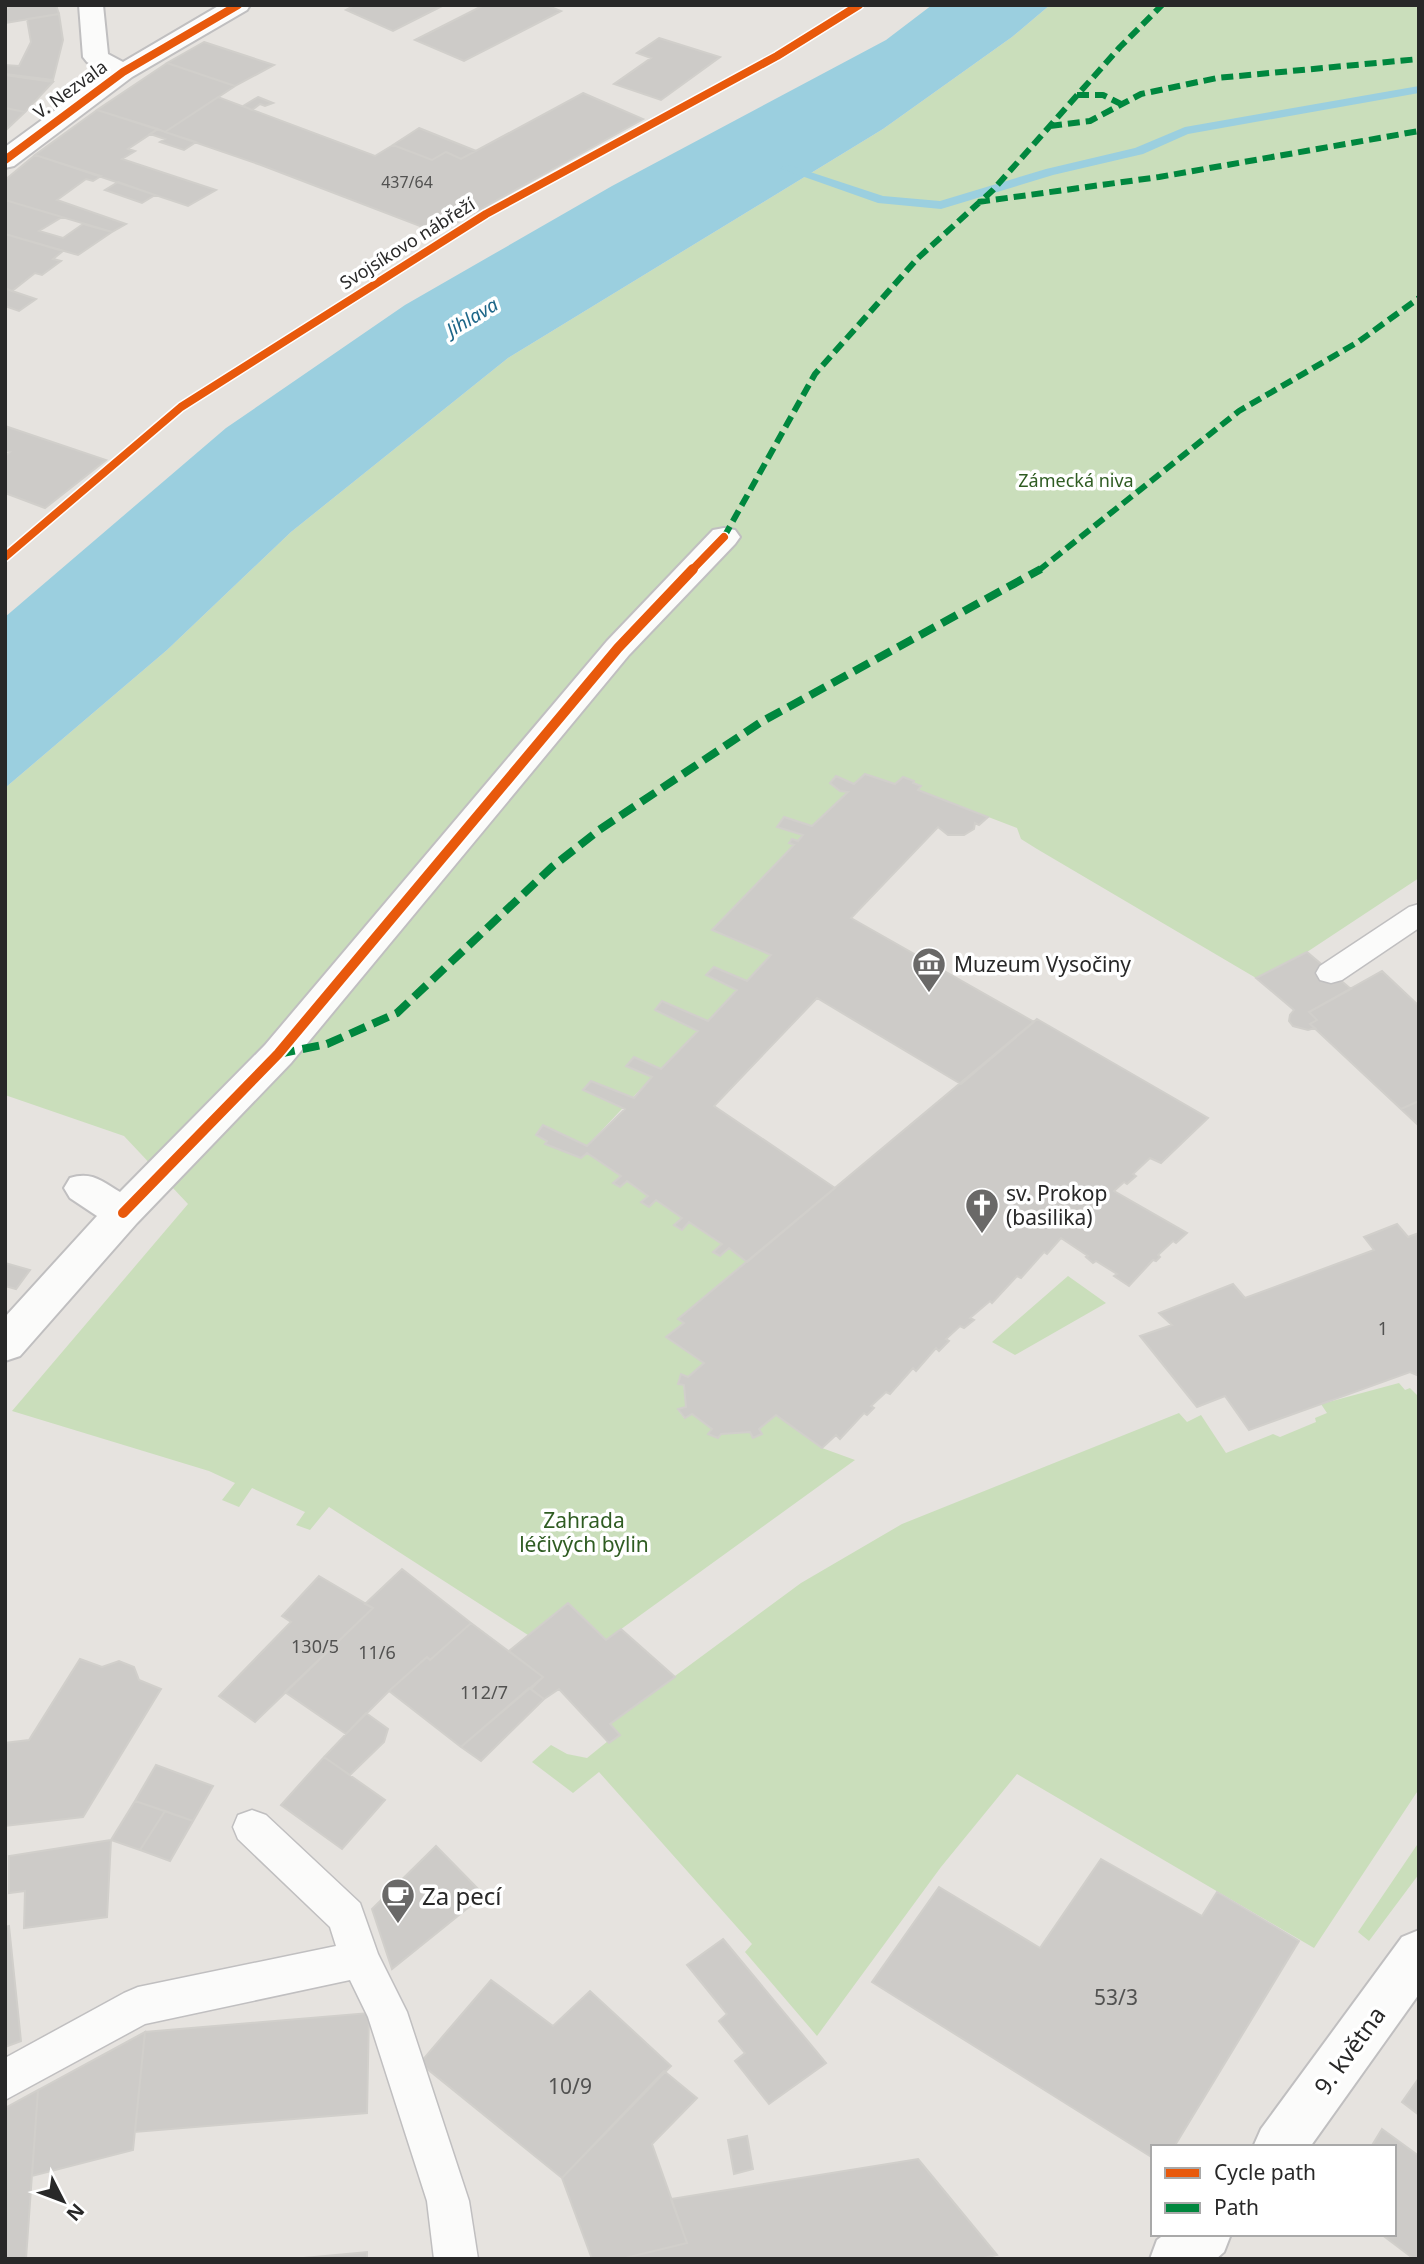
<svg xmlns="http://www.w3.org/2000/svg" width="1424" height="2264" font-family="'Noto Sans',sans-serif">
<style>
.green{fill:#cadebb}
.water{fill:#9bcfdf}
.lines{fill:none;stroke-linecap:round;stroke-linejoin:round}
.stream{fill:#9bcfdf;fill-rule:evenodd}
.building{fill:#cdcbc8;stroke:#d1cfcb;stroke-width:2}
.service-casing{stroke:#c0bfc0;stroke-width:3}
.minor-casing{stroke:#c0bfc0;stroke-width:4}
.secondary-casing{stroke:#c0bfc0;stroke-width:4}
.service{fill:#fbfbfa;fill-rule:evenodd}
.minor{fill:#fbfbfa;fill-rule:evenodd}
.secondary{fill:#fbfbfa;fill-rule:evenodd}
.quiet-far1{stroke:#00873e;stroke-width:6;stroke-dasharray:12 6;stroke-linecap:butt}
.quiet{stroke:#00873e;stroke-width:8;stroke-dasharray:17 8;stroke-linecap:butt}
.cycleway-far1-casing{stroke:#fff;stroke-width:11}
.cycleway-casing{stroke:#fff;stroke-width:14}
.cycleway-far1{stroke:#e8590c;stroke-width:8}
.cycleway{stroke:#e8590c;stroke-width:10}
.labels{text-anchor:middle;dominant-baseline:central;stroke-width:7;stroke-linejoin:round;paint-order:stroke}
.far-number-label{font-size:16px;fill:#525251}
.far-street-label{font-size:18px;fill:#282828;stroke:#fff}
.far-park-label{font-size:18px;fill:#2f5c22;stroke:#fff}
.number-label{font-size:18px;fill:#525251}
.far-water-label{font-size:19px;font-style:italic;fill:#1d6688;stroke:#fff}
.poi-label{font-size:21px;fill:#282828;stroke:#fff;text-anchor:start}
.park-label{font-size:21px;fill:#2f5c22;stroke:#fff}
.near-number-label{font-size:21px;fill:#525251}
.near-poi-label{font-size:24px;fill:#282828;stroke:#fff;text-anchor:start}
.near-street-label{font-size:24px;fill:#282828;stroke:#fff}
</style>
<rect width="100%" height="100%" fill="#e6e3df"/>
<path class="green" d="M1050 5H1419V878L1307 952 1256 978 1037 849 1021 839 1017 828 918 790 921 786 903 777 895 784 865 774 854 784 836 776 831 782 840 791 848 792 812 826 784 817 777 827 803 835 798 841 789 843 794 845 771 955 747 981 714 967 707 974 737 990 708 1021 662 1001 656 1010 698 1031 661 1069 634 1057 627 1066 652 1077 587 1146 544 1125 536 1135 547 1141 546 1144 581 1158 587 1153 621 1176 613 1183 620 1187 627 1181 648 1196 641 1202 648 1207 656 1200 682 1218 675 1226 682 1230 689 1222 722 1244 713 1252 719 1256 729 1248 747 1262 679 1319 684 1323 666 1337 704 1363 688 1377 682 1374 686 1407 678 1410 684 1418 692 1414 712 1429 709 1434 750 1432 753 1438 762 1434 759 1429 776 1415 822 1448 855 1460 606 1640 568 1603 528 1635 329 1507 310 1530 296 1525 305 1512 252 1488 239 1507 222 1500 235 1483 209 1471 12 1411 188 1204 124 1136 5 1095V788L167 650 291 532 508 358 883 129 1012 37Z
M1068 1276 1106 1303 1015 1355 992 1342Z
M1399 1383 1405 1390 1410 1388 1419 1397V1789L1314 1948 1017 1774 941 1867 817 2036 745 1952 752 1944 599 1772 573 1793 532 1762 551 1745 567 1754 587 1758 608 1741 619 1735 610 1724 801 1583 902 1524 1179 1413 1187 1422 1201 1415 1226 1453 1273 1434 1280 1437 1316 1422 1315 1418 1327 1413 1321 1404Z
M1419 1842V1874L1369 1941 1358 1932Z"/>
<path class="water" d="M932 5H1050L1012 37 883 129 508 358 291 532 167 650 5 788V617L226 428 405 305 612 186 886 40Z"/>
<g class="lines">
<path class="stream" d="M1419 86V93L1188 134 1143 154 1053 175 941 209 878 203 779 168 789 165 883 196 940 201 1046 169 1135 148 1185 127Z"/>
</g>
<path class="building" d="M12 5H56L59 14 5 23V10Z
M355 5H444L393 31 346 10Z
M484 5H546L561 11 464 61 415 40Z
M59 14 63 40 53 80 5 74V65L19 66 31 42 27 19Z
M659 38 720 57 661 100 614 84 651 58 637 53Z
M204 42 274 65 235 86 167 63Z
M167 63 235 86 165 132 97 110Z
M5 75 53 82 25 112 5 108Z
M583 93 643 119 438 233 261 165 165 132 218 97 375 156 393 145 432 160 446 152 461 159Z
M258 97 273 103 265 106 260 104 252 110 243 106Z
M5 108 25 112 5 131Z
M97 110 158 129 128 149 135 151 122 159 216 190 188 206 35 155Z
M419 128 476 151 461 159 446 152 432 160 393 145Z
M158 129 165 132 196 142 184 150 160 142 165 139 150 134Z
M35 155 101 176 93 181 86 179 57 200 126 224 112 232 5 200V180Z
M118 182 155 195 142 203 105 190Z
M5 200 62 217 39 231 63 238 83 224 112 232 78 255 5 234Z
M5 234 63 251 53 259 61 261 42 275 35 273 12 291 5 288Z
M5 288 12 291 36 299 19 311 5 306Z
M5 426 106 460 45 508 5 493V456L10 452 5 451Z
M865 774 895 784 903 777 914 781 913 783 921 786 918 790 988 817 979 825 975 823 974 829 964 835H948L938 827 851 918 1034 1022 961 1084 817 998 714 1106 835 1188 747 1262 729 1248 720 1256 713 1252 722 1244 689 1222 682 1230 674 1225 682 1218 656 1200 649 1207 641 1202 648 1196 627 1181 620 1187 613 1183 621 1176 587 1153 581 1158 545 1144 547 1141 536 1135 543 1125 587 1146 625 1109 583 1090 591 1081 634 1098 652 1077 626 1066 634 1057 661 1069 698 1031 655 1010 662 1001 708 1021 737 990 706 975 714 967 747 981 771 955 712 930 794 845 789 843 792 839 798 841 803 835 777 827 784 817 812 826 848 792 840 791 830 783 836 776 854 784Z
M1307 952 1351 989 1309 1012 1317 1020 1310 1024 1315 1028 1308 1030 1293 1026 1289 1021 1290 1015 1294 1010 1256 978Z
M1382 971 1419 1006V1101L1401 1109 1310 1024 1317 1020 1309 1012Z
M1037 1019 1208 1118 1161 1163 1150 1158 1133 1174 1136 1176 1127 1184 1124 1182 1114 1191 1187 1233 1176 1243 1173 1241 1158 1255 1160 1257 1156 1261 1153 1260 1129 1286 1114 1276 1117 1274 1096 1261 1093 1263 1086 1257 1088 1256 1061 1238 1047 1254 1044 1252 1021 1278 1017 1276 992 1303 990 1301 970 1318 974 1320 964 1328 960 1326 946 1339 949 1341 939 1351 936 1348 916 1371 913 1368 890 1394 886 1392 871 1406 874 1408 867 1415 864 1413 840 1439 836 1435 822 1448 776 1415 759 1429 762 1434 753 1438 750 1432 721 1434 718 1438 708 1434 712 1429 692 1414 685 1418 678 1409 686 1407 684 1385 678 1384 681 1374 688 1377 704 1363 666 1337 684 1323 678 1319Z
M1419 1101V1126L1401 1109Z
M1397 1224 1408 1237 1419 1233V1376L1410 1372 1249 1430 1225 1396 1197 1407 1140 1336 1172 1325 1159 1313 1233 1284 1245 1298 1374 1250 1364 1237Z
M5 1263 30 1270 16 1289 5 1286Z
M402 1569 471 1623 430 1660 427 1657 389 1691 346 1734 285 1692 373 1608 365 1604Z
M319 1576 373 1608 255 1722 219 1696 291 1622 282 1616Z
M568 1603 606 1640 621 1629 675 1677 610 1724 620 1735 609 1743 559 1689 544 1699 531 1689 543 1677 509 1651Z
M471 1623 543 1677 461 1747 389 1691 427 1657 430 1660Z
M80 1659 102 1667 119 1661 134 1667 139 1680 161 1689 83 1817 5 1826V1743L29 1740Z
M529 1688 544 1699 481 1761 461 1747Z
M366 1713 388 1729 384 1742 350 1775 324 1757Z
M324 1757 385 1800 342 1849 281 1805Z
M156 1765 213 1786 193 1821 135 1801Z
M135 1801 165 1811 140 1850 111 1840Z
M165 1811 193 1821 170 1861 140 1850Z
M111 1840 107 1917 24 1928 25 1891 9 1893V1856Z
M436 1846 484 1895 392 1969 372 1909Z
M1101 1859 1202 1916 1217 1892 1299 1941 1174 2147H1153V2158L872 1982 939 1887 1040 1948Z
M9 1926 21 2041 5 2047V1927Z
M723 1939 826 2063 769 2104 735 2061 745 2053 719 2021 727 2014 687 1965Z
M491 1980 553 2026 590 1991 671 2066 562 2178 420 2063Z
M369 2013 367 2113 135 2132 145 2032Z
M145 2032 133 2150 32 2176 38 2090Z
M664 2071 697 2098 652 2144 687 2243 621 2259H592L562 2178Z
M1419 2078V2115L1402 2102Z
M38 2090 26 2259H5V2108Z
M1382 2129 1419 2156V2259H1414L1381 2234H1394V2147H1371Z
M747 2136 753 2169 734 2174 728 2140Z
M918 2159 997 2255 979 2259H621L687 2243 671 2199Z
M367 2252V2259H293Z"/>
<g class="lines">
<g class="service-casing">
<path id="service" d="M1419 904V928L1342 980 1331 983 1320 980 1316 973 1320 966 1409 907Z
M252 1810 266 1815 360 1903 378 1954 407 2012 469 2201 478 2259H434L427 2201 368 2017 350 1980 145 2024 5 2100V2058L124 1993 138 1987 336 1946 330 1927 238 1839 233 1827 238 1815Z"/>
</g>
<g class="minor-casing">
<path id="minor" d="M79 5H103L108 54 123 62 220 5H250L247 10 132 77 14 166 5 168V147L106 73 87 62 83 57Z
M724 528 735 530 740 537 735 544 629 655 291 1063 137 1223 20 1356 5 1361V1317L97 1216 70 1198 64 1188 70 1178C91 1171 102 1181 120 1192L265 1045 607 641 713 530Z"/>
</g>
<g class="secondary-casing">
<path id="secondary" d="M1419 1930V1994L1310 2147H1253L1261 2129 1402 1937Z
M1165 2234H1231L1224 2252 1216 2259H1150L1157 2240Z"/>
</g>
<use href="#service" class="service"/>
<use href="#minor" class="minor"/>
<use href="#secondary" class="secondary"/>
<path class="quiet-far1" d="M1077 95H1103L1121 104
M1050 126 1090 121 1141 94 1217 78 1419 59
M978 202 1159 177 1419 131
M724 537 815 374 918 258 993 190 1120 47 1162 5
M1038 571 1239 411 1358 342 1419 298"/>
<path class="quiet" d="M278 1054 327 1044 397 1013 552 867 599 830 761 722 1041 569"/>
<g class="cycleway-far1-casing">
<path id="cycleway-far1" d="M5 160 123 72 238 5
M5 557 181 407 486 214 777 56 859 5
M691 571 724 537"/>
</g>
<g class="cycleway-casing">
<path id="cycleway" d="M123 1213 278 1054 618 648 693 569"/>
</g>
<use href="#cycleway-far1" class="cycleway-far1"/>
<use href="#cycleway" class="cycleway"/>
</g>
<defs>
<g id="museum-pin" transform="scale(1.75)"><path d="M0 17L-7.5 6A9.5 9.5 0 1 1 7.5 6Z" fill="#6a6968" stroke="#fff"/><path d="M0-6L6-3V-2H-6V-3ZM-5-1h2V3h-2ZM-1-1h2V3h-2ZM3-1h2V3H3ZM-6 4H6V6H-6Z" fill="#fff"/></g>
<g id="church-pin" transform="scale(1.75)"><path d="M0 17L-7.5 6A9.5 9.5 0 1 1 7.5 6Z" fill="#6a6968" stroke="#fff"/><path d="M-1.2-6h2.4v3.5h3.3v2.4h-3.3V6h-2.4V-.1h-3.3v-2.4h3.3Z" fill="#fff"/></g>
<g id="cafe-pin" transform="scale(1.75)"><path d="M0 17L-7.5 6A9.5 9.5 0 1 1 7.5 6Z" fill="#6a6968" stroke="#fff"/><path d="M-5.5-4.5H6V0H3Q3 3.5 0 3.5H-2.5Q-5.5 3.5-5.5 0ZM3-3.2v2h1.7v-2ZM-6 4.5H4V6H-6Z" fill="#fff"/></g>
</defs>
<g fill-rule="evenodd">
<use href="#museum-pin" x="929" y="964"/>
<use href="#church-pin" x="982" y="1205"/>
<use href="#cafe-pin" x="398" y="1895"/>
</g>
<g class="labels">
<g class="far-number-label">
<text x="407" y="182">437/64</text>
</g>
<g class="far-street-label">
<text transform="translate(70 89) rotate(-36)">V. Nezvala</text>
<text transform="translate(407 243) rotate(-32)">Svojsíkovo nábřeží</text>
</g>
<g class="far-park-label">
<text x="1076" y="480">Zámecká niva</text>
</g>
<g class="number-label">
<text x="1383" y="1328">1</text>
<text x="315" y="1646">130/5</text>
<text x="377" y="1652">11/6</text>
<text x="484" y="1692">112/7</text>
</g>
<g class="far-water-label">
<text transform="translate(472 317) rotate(-31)">Jihlava</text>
</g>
<g class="poi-label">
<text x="954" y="964">Muzeum Vysočiny</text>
<text x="1006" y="1193">sv. Prokop<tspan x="1006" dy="24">(basilika)</tspan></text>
</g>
<g class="park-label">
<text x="584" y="1520">Zahrada<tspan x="584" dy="24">léčivých bylin</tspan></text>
</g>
<g class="near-number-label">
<text x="1116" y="1997">53/3</text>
<text x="570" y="2086">10/9</text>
</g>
<g class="near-poi-label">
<text x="422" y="1895">Za pecí</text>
</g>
<g class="near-street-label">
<text transform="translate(1349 2050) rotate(-54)">9. května</text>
</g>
</g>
<rect width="1424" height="2264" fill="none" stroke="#282828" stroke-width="14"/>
<rect x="1151" y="2145" width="245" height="91" fill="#ffffff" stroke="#a9a9a9" stroke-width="2"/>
<rect x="1165" y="2168" width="35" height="10" fill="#e8590c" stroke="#a9a9a9" stroke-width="2"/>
<text x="1214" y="2180" font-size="21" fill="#282828">Cycle path</text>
<rect x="1165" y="2203" width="35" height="10" fill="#00873e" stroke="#a9a9a9" stroke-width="2"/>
<text x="1214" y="2215" font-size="21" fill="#282828">Path</text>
<g transform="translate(63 2201) rotate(132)" stroke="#ffffff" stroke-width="5" paint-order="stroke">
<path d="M0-5L12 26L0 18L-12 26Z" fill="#282828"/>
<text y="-10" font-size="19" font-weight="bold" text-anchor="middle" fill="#282828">N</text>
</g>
</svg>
